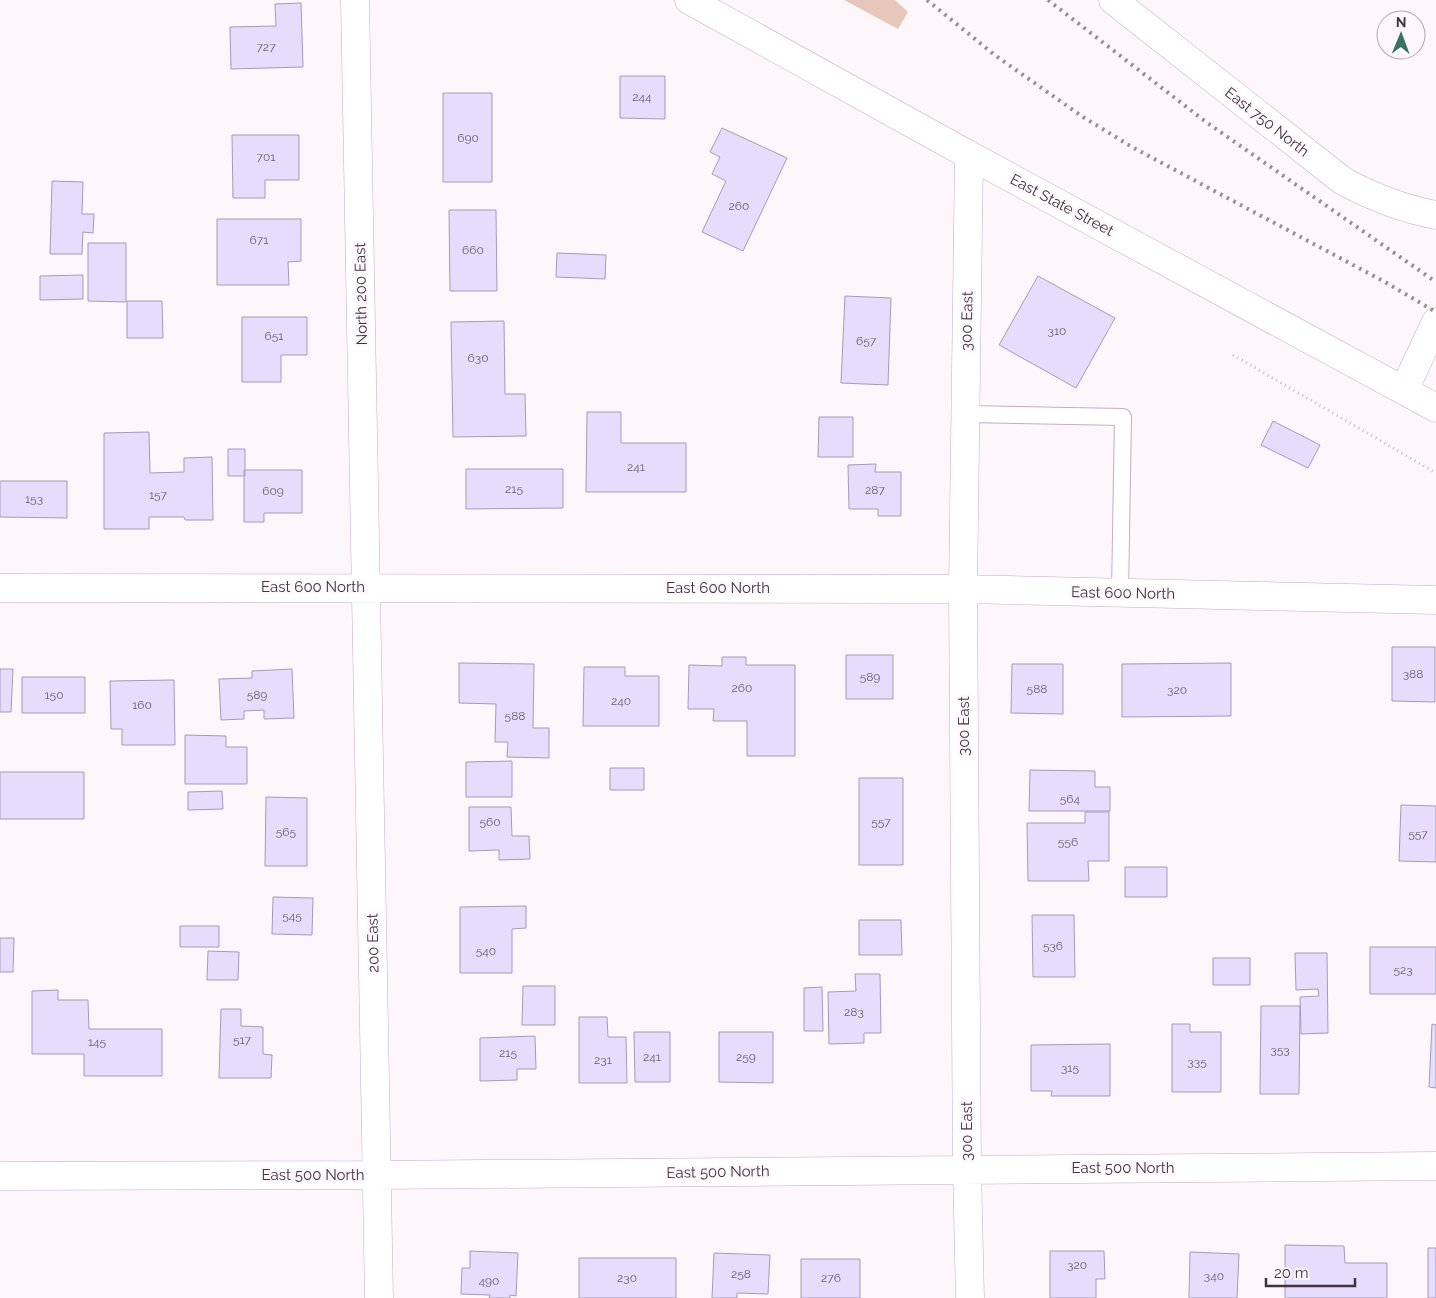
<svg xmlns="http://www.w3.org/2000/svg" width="1436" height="1298" font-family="Raleway,sans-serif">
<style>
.green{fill:#e7c6bc}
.building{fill:#e6ddfd;stroke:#a39bb8}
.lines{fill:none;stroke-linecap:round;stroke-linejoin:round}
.service-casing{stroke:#c6abc2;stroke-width:18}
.minor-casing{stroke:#c6abc2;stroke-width:29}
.secondary-casing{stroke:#c6abc2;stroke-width:29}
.path{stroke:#c3bbc1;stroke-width:3;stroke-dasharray:1 4;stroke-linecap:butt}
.service{stroke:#fff;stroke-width:16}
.minor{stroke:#fff;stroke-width:28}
.secondary{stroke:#fff;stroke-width:28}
.rail{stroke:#968e95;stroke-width:4;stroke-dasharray:2.5 5;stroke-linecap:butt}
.labels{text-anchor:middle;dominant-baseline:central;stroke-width:5;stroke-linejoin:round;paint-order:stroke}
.number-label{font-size:12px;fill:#695e6d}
.street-label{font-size:15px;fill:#3f343d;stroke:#fdf7fc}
</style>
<rect width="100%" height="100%" fill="#fdf7fc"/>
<path class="green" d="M844 0H895L908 12 898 29Z"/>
<path class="building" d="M301 3 303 67 231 69 230 27 276 26 275 4Z
M620 76H665V119L620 118Z
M443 93H492V182H443Z
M722 128 787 158 743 251 702 232 726 181 712 174 720 157 710 152Z
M232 135H299V180H265V198H233Z
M52 181 83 182 82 214H94L93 233 83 232 82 254H50Z
M449 210H496L497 291H450Z
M217 219H301V261L288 262 289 285H217Z
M88 243H126V302L88 301Z
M557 253 606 255 605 279 556 277Z
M83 275V299L40 300V276Z
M1038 276 1115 318 1076 388 999 345Z
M845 296 891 298 888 385 841 383Z
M127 301H162L163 338H127Z
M242 317H307V355H281V382H242Z
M504 321 505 394H525L526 436 453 437 451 322Z
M587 412H621V443H686V492H586Z
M819 417H853V457H818Z
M1273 421 1320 445 1308 468 1261 445Z
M149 432 150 473 184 472V458L212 457 213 520H185L184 517H149V529H104V433Z
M228 449H245V476H228Z
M876 464 875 472H901V516H878V509H849L848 465Z
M466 469H563V508L466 509Z
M244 470H302V513H264V522H244Z
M0 481H67V518L0 517Z
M1392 647H1435V702L1392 701Z
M846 655H893V699H846Z
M722 657H746V665H795V756H747V721H713L714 709H688L689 665 722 666Z
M459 663 534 664 533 728H549V758L507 757 508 742H495L496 704 459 703Z
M1231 663V716L1122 717V664Z
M1012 664H1063V714L1011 713Z
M584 667H625V676H659V726H583Z
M0 669H13L11 712H0Z
M292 669 294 718 264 719V710L244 711V719L221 720 219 679 252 678V671Z
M22 677H85V713H22Z
M174 680 175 745H122V729H111L110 681Z
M185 735 226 736V747H247V784H185Z
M512 761V797H466V762Z
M610 768H644V790H610Z
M1030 770 1095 771V787H1110V811H1029Z
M0 772H84V819H0Z
M859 778H903V865H859Z
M222 791 223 809 188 810V792Z
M266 797 307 798V866H265Z
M1401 805 1436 806V862L1399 861Z
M469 807H511L512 836H529L530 859 499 860V850L469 851Z
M1085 812H1109V861H1088L1089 881H1028L1027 823H1085Z
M1125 867H1167V897H1125Z
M273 897 313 898 312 935 272 934Z
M526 906V928L512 929V973H460V907Z
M1032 915H1074L1075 977H1033Z
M859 920H901L902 955H859Z
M180 926H219V947H180Z
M0 938H14L13 972H0Z
M1370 947H1436V994H1370Z
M208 951 239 952 238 980H207Z
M1295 953H1327L1328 1033 1301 1034 1300 997 1319 996 1318 989 1296 990Z
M1213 958H1250V985H1213Z
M855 974H880L881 1033H864V1043L829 1044 828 992 856 991Z
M523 986H555V1025H522Z
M822 987 823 1031H804V988Z
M58 990V1000H88L89 1029H162V1076H84V1054H32V991Z
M1261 1006H1300L1299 1094H1260Z
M221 1009H241V1026L263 1027V1054L272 1055 271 1078H219Z
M579 1017H607L608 1037H626L627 1083H579Z
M1172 1024H1190V1032H1221V1092H1172Z
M1432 1024 1436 1025V1088L1429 1087Z
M634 1032H670V1082H635Z
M719 1032H773V1083L719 1082Z
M535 1036 536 1069H517V1080L480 1081V1038Z
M1110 1044V1096H1051L1052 1091H1031V1045Z
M1285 1245 1344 1246 1345 1263H1387V1298H1285Z
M1428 1248H1436V1298H1428Z
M470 1251 518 1253 516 1296 510 1295V1298H489L490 1295 461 1294 462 1268H470Z
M1050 1251H1104L1105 1279H1096V1298H1050Z
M1190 1252 1239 1254 1237 1298H1189Z
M714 1253 770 1255 768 1294 737 1293V1298H712Z
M579 1258H676V1298H579Z
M801 1259H860V1298H801Z"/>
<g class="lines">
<g class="service-casing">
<path id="service" d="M966 414 1123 417 1120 593"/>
</g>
<g class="minor-casing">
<path id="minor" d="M355 0 379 1298
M1113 0 1343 181C1373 197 1403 209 1436 215
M969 155 963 589 967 1169 970 1298
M1404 390 1436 322
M0 588 963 589 1436 600
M0 1176 377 1175 1436 1166"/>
</g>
<g class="secondary-casing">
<path id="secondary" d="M689 0 969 155 1436 408"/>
</g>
<path class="path" d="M1233 355 1436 473"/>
<use href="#service" class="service"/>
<use href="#minor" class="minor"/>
<use href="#secondary" class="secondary"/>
<path class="rail" d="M927 0 996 56 1083 117 1132 147 1385 282 1436 312
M1048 0 1206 122 1436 282"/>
</g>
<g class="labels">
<g class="number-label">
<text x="266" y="47">727</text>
<text x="642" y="97">244</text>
<text x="468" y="138">690</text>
<text x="266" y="157">701</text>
<text x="739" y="206">260</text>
<text x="259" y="240">671</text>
<text x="473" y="250">660</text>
<text x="1057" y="331">310</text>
<text x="274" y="336">651</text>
<text x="866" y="341">657</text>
<text x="478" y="358">630</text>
<text x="636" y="467">241</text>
<text x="514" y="489">215</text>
<text x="875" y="490">287</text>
<text x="273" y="491">609</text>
<text x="158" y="495">157</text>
<text x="34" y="499">153</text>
<text x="1413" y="674">388</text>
<text x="870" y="677">589</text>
<text x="742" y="688">260</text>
<text x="1037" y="689">588</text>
<text x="1177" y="690">320</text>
<text x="54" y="695">150</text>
<text x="257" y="695">589</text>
<text x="621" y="701">240</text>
<text x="142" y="705">160</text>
<text x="515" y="716">588</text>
<text x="1070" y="799">564</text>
<text x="490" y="822">560</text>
<text x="881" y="822">557</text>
<text x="286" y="832">565</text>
<text x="1418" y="834">557</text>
<text x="1068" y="842">556</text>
<text x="292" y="916">545</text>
<text x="1053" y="946">536</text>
<text x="486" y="951">540</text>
<text x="1403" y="970">523</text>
<text x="854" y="1012">283</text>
<text x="242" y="1040">517</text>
<text x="97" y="1042">145</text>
<text x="1280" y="1050">353</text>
<text x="508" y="1053">215</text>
<text x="652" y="1057">241</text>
<text x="746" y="1057">259</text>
<text x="603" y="1060">231</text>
<text x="1197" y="1062">335</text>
<text x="1070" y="1068">315</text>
<text x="1077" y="1265">320</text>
<text x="741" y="1274">258</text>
<text x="1214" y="1276">340</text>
<text x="627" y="1278">230</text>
<text x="831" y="1278">276</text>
<text x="489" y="1281">490</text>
</g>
<g class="street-label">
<text transform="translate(1267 122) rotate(38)">East 750 North</text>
<text transform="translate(1062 205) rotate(28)">East State Street</text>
<text transform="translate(361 294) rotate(-91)">North 200 East</text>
<text transform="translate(967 321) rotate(-89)">300 East</text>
<text x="313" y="587">East 600 North</text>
<text x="718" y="588">East 600 North</text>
<text transform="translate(1123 593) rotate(1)">East 600 North</text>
<text transform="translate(964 726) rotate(-90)">300 East</text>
<text transform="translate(373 943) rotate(-91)">200 East</text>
<text transform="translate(967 1131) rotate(-90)">300 East</text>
<text x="1123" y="1168">East 500 North</text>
<text transform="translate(718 1172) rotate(-1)">East 500 North</text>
<text x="313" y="1175">East 500 North</text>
</g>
</g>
<g transform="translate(1401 35) rotate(1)"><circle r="24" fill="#fdf7fc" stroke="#b1a9b0"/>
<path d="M0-4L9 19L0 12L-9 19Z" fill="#37735f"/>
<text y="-8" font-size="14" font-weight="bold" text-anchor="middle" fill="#3f343d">N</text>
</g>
<path d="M1266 1278v8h89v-8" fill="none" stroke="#3f343d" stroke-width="2.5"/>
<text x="1274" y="1278" font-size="15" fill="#3f343d" stroke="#fdf7fc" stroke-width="4" paint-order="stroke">20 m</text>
</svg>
